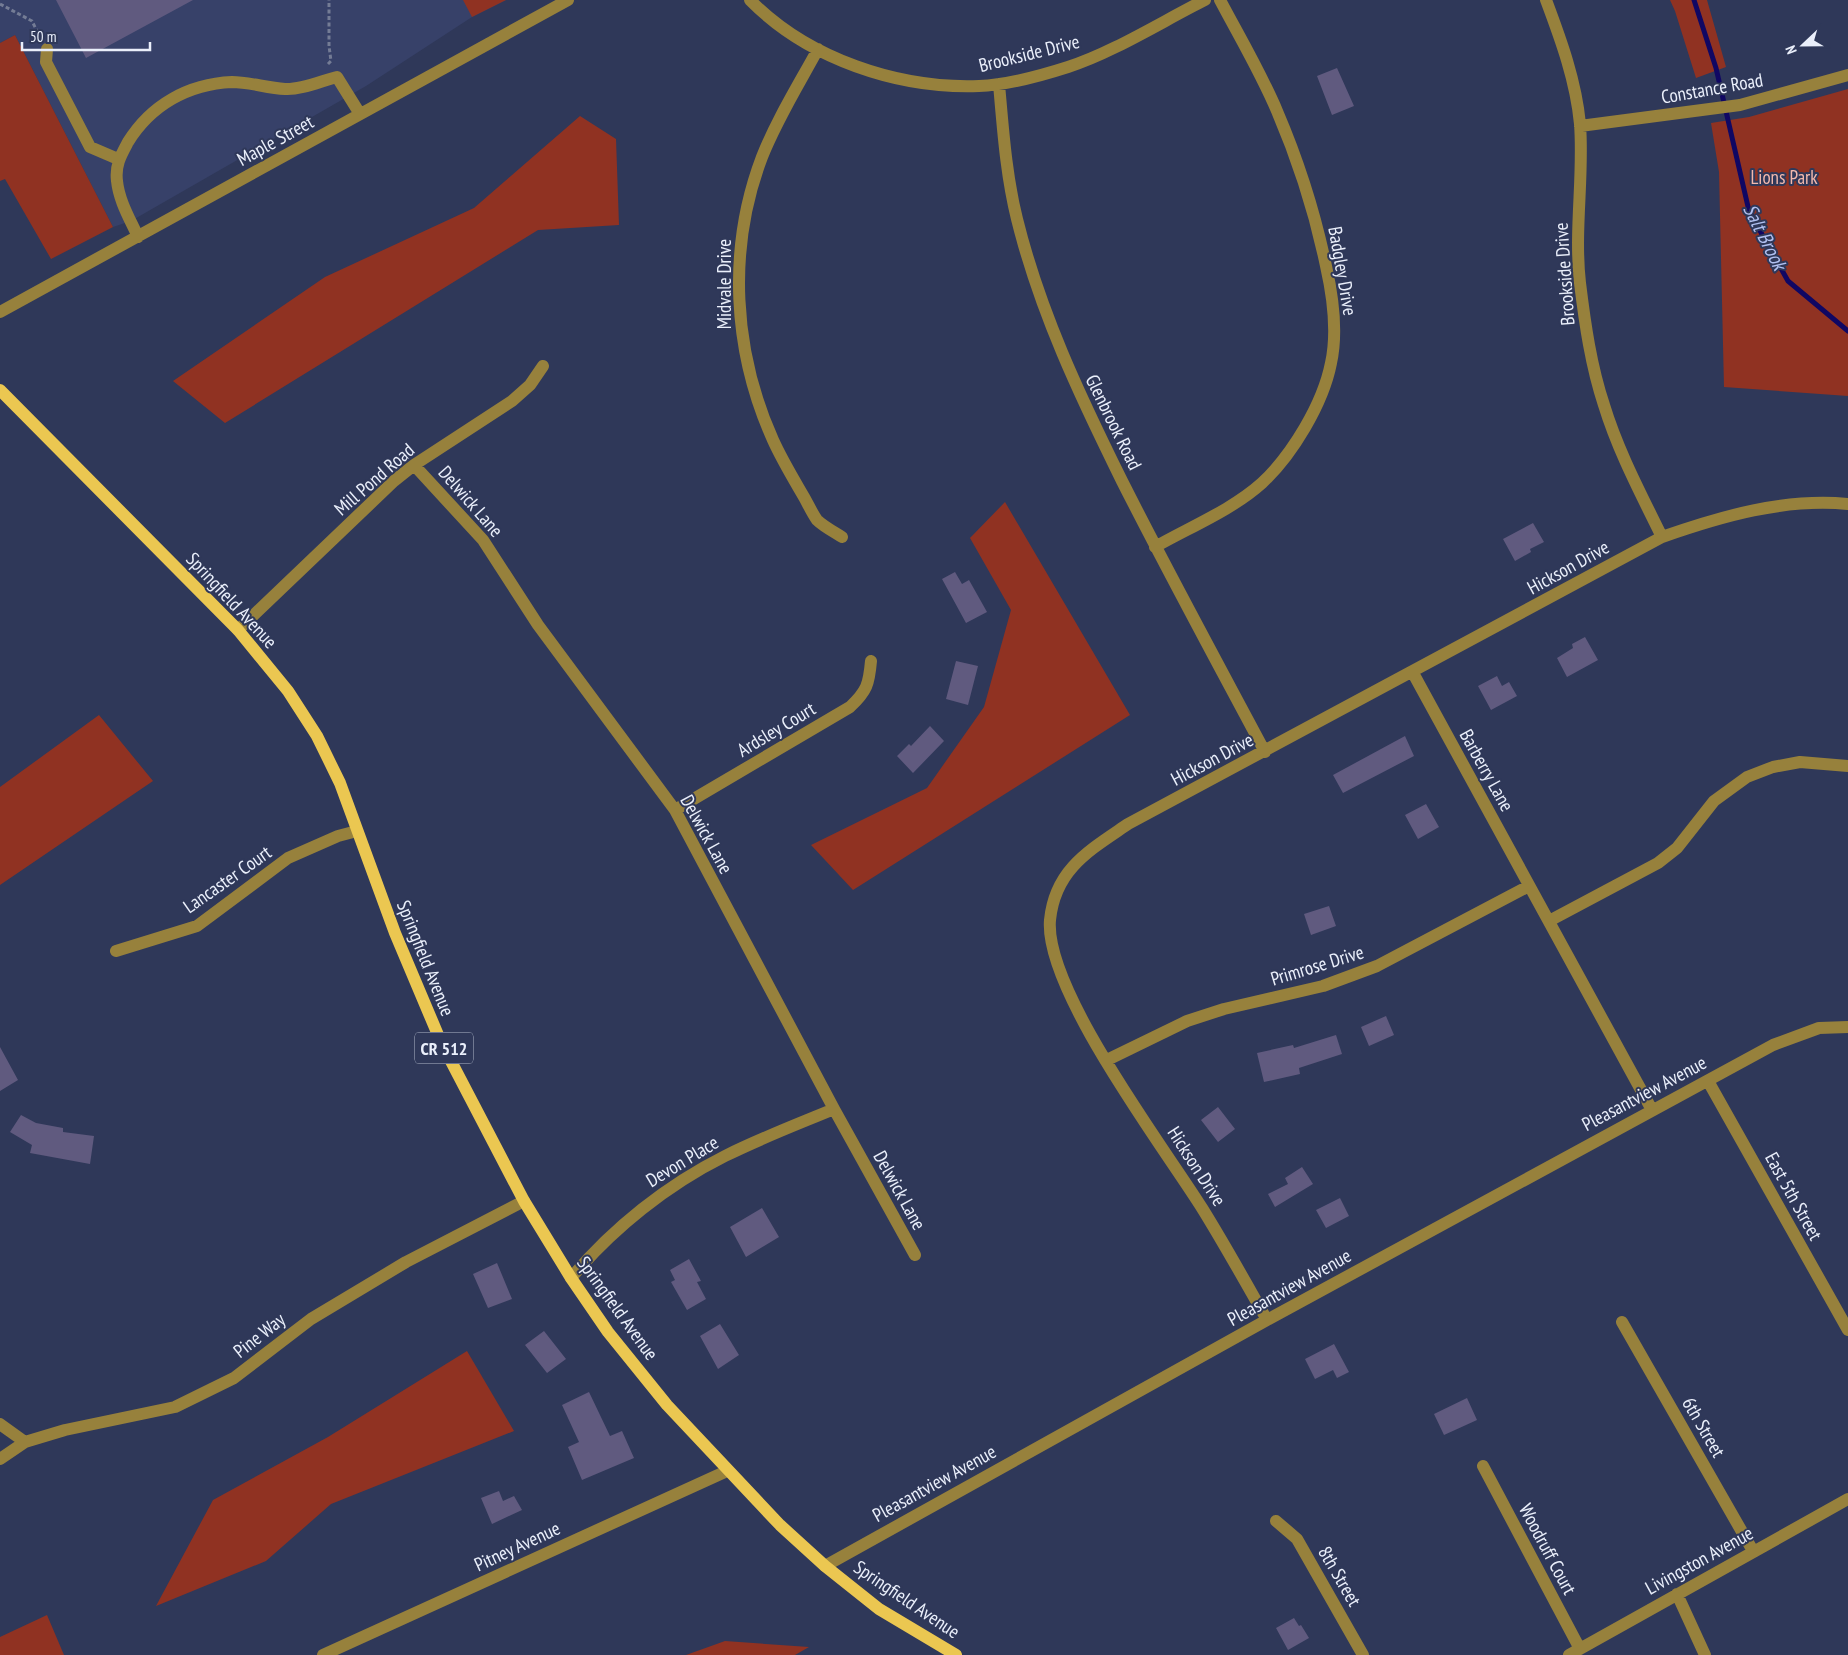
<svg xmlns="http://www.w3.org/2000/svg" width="1848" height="1655" font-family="'PT Sans Narrow',sans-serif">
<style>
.built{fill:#374169}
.green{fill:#903222}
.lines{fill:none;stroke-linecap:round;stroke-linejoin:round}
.stream{stroke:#100763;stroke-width:5}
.building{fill:#605a7f}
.path{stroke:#747c95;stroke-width:3;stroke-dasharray:4 2.5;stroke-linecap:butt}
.minor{stroke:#97813c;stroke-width:12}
.major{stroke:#ebc751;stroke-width:12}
.labels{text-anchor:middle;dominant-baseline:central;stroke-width:4;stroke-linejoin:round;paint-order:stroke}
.shield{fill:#2f3859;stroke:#b2b8ca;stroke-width:1}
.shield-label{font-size:18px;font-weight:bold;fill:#eaeffb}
.street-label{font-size:19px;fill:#eaeffb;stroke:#2f3859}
.park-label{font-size:19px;fill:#f3b9ad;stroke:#2f3859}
.water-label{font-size:20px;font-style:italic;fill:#b1c0f0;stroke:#2f3859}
</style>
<rect width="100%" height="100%" fill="#2f3859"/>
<path class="built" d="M0 0H506L472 17 366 86 131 221 113 227 15 35 0 43Z"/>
<path class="green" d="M463 0H506L472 17Z
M1670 0H1707L1726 67 1696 78 1675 11Z
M15 35 113 227 51 259 5 179 0 181V43Z
M1848 89V396L1724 387 1719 172 1711 123 1749 117Z
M580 116 616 139 619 225 538 230 225 423 173 381 325 277 474 208Z
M1005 502 1130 715 853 890 811 845 927 788 984 707 1011 610 970 538Z
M99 715 153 781 0 885V787Z
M467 1351 514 1431 331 1504 266 1561 156 1606 213 1500 328 1437Z
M47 1615 64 1655H0V1637Z
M725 1641 809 1647 795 1655H686Z"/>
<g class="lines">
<path class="stream" d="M1694 0 1716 68 1749 211 1788 281 1848 331"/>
</g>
<path class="building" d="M56 0H193L86 58Z
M1337 68 1354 106 1332 115 1317 76Z
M1533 523 1544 542 1530 549 1531 552 1515 561 1503 539Z
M955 572 962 584 969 580 987 612 966 623 942 579Z
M1585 637 1598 660 1567 677 1557 658 1573 648 1572 644Z
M956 661 978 666 968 705 946 699Z
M1497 676 1502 686 1509 682 1517 696 1491 710 1478 686Z
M930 726 944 741 913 773 897 756 909 744 911 746Z
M1405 736 1414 756 1343 793 1333 775Z
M1426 804 1439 827 1418 839 1405 815Z
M1329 906 1336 926 1311 935 1304 914Z
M1386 1016 1394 1035 1369 1046 1361 1027Z
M1336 1035 1342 1054 1299 1068 1300 1074 1264 1082 1257 1053 1293 1045 1294 1048Z
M0 1047 18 1080 0 1091Z
M1218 1107 1235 1129 1218 1142 1201 1120Z
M21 1115 36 1123 63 1128V1132L94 1136 90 1164 30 1153 32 1145 10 1132Z
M1302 1167 1313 1184 1275 1207 1268 1194 1288 1184 1285 1178Z
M1340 1198 1349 1216 1326 1228 1316 1210Z
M762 1208 779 1237 746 1257 730 1227Z
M689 1259 701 1281 697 1282 706 1299 687 1310 671 1282 675 1280 670 1270Z
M497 1263 512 1299 488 1308 473 1274Z
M720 1324 739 1355 718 1369 700 1336Z
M544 1331 566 1359 547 1373 525 1345Z
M1334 1344 1349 1372 1337 1378 1333 1370 1315 1379 1305 1359Z
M589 1392 610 1436 622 1431 634 1458 582 1480 568 1447 579 1442 562 1405Z
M1467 1398 1477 1420 1444 1435 1434 1414Z
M499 1491 503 1501 514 1496 522 1510 492 1524 481 1498Z
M1294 1618 1299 1626 1301 1625 1309 1638 1288 1650 1276 1628Z"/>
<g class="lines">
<path class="path" d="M0 4 32 21 40 37
M328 64 331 61 329 46V0"/>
<path class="minor" d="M750 0C808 59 898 89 979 86 1008 85 1040 76 1068 67 1112 53 1163 21 1205 0
M1546 0C1561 40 1576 81 1580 124 1584 176 1574 230 1580 283 1585 324 1591 366 1604 405 1618 451 1641 494 1662 537
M47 49 46 62 90 147 118 159
M818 49C799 84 777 119 762 157 727 249 733 351 773 440 782 460 793 478 804 497 808 504 812 513 817 520 823 526 834 532 842 537
M999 84C1003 129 1006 175 1017 219 1040 312 1080 396 1122 481 1168 572 1217 662 1265 752
M1580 126 1740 105 1848 75
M138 237C130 219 119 201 117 181 115 165 121 155 128 142 151 105 188 84 232 82 249 82 267 88 285 89 301 90 321 81 337 77L360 114
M0 312 568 0
M414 465 483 540 538 625 675 810 834 1109 915 1255
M1155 547C1190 527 1232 510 1262 483 1292 455 1323 404 1331 363 1338 331 1333 297 1326 266 1315 213 1298 160 1277 111 1261 73 1239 36 1220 0
M238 630 394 481 414 465 512 401 530 385 543 366
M1413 673 1652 1110
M675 810 850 707C867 691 869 684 871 661
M1549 921 1658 863 1677 848 1714 801 1747 777 1773 767 1800 762 1848 766
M116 951 197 926 288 858 338 836 357 831
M1107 1060 1187 1021 1224 1009 1323 986 1377 966 1529 886
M1708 1081 1848 1330
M571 1278C613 1228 667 1185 725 1156 761 1138 798 1124 834 1109
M1267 1320C1246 1283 1225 1245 1202 1208 1163 1146 1044 989 1050 920 1055 869 1090 850 1128 824L1662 537C1722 516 1784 498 1848 504
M1622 1322 1753 1551
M0 1424 25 1442
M0 1459 25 1442 65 1430 175 1407 234 1378 311 1319 406 1262 524 1201
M1483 1466 1580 1649
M1276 1521 1297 1539 1363 1655
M825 1566 1267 1320 1773 1045 1819 1028 1848 1027
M1677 1594 1705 1655
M323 1655 727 1471
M1569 1655 1848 1499"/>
<path class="major" d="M0 390 238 630 288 691 317 736 340 783 395 933 441 1042 524 1201 571 1278 608 1332 667 1405 780 1525 825 1566 879 1609 956 1655"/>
</g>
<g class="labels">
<rect class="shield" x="415" y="1032.5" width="58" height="31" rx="4"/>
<g class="shield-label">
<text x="444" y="1048">CR 512</text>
</g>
<g class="street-label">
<text transform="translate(1029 53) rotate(-14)">Brookside Drive</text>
<text transform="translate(1712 88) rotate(-10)">Constance Road</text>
<text transform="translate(275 140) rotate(-29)">Maple Street</text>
<text transform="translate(1343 271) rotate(80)">Badgley Drive</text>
<text transform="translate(1564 274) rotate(-94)">Brookside Drive</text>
<text transform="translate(724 284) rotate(-90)">Midvale Drive</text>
<text transform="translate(1114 422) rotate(64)">Glenbrook Road</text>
<text transform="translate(374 479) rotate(-41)">Mill Pond Road</text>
<text transform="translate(471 501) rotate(49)">Delwick Lane</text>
<text transform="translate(1568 567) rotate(-29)">Hickson Drive</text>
<text transform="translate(232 600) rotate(47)">Springfield Avenue</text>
<text transform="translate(776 729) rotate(-31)">Ardsley Court</text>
<text transform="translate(1212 759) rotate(-28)">Hickson Drive</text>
<text transform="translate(1487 770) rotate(61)">Barberry Lane</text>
<text transform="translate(707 834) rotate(61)">Delwick Lane</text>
<text transform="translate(227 879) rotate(-35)">Lancaster Court</text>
<text transform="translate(426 958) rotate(68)">Springfield Avenue</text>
<text transform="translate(1317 965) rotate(-17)">Primrose Drive</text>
<text transform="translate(1644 1093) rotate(-28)">Pleasantview Avenue</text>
<text transform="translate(682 1161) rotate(-31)">Devon Place</text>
<text transform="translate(1197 1166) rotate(57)">Hickson Drive</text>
<text transform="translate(900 1190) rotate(61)">Delwick Lane</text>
<text transform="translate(1794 1196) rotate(61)">East 5th Street</text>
<text transform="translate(1289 1287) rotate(-29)">Pleasantview Avenue</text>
<text transform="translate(618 1308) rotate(54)">Springfield Avenue</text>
<text transform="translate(259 1335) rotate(-38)">Pine Way</text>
<text transform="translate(1704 1427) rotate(60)">6th Street</text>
<text transform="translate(934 1483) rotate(-29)">Pleasantview Avenue</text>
<text transform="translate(517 1546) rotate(-25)">Pitney Avenue</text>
<text transform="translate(1548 1549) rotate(62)">Woodruff Court</text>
<text transform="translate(1699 1560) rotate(-29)">Livingston Avenue</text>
<text transform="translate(1340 1576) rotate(60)">8th Street</text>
<text transform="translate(907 1599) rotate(34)">Springfield Avenue</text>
</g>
<g class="park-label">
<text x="1784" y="177">Lions Park</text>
</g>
<g class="water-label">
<text transform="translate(1765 237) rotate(63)">Salt Brook</text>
</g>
</g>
<g transform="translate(1803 45) rotate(248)" stroke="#2f3859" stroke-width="4" paint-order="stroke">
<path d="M0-4L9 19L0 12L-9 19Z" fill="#eaeffb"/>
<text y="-8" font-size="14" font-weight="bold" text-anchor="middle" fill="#eaeffb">N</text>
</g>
<path d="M22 42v8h128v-8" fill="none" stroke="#eaeffb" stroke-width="2.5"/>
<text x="30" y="42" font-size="15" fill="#eaeffb" stroke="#2f3859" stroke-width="4" paint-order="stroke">50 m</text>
</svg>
